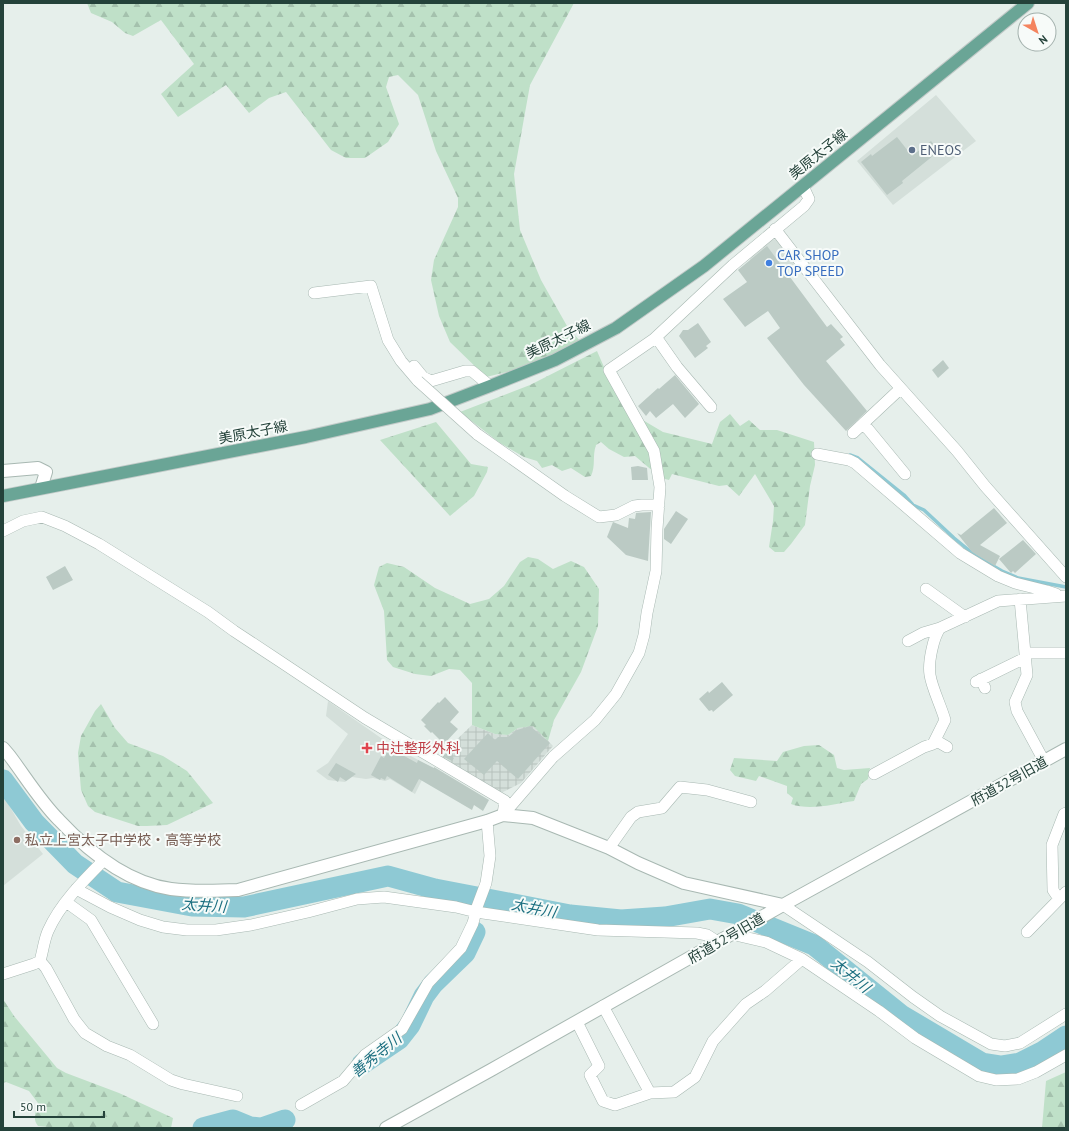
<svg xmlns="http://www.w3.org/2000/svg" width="1069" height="1131" font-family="'PT Sans','Noto Sans JP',sans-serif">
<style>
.built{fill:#d4dfda}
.industrial{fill:url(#industrial-grid)}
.forest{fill:url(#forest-firs)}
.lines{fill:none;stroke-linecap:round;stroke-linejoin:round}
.stream{stroke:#8ec9d4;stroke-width:3.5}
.river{stroke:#8ec9d4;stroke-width:21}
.building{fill:#bbcac4}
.minor-casing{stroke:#a8b8b2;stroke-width:12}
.tertiary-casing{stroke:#a8b8b2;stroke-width:14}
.primary-casing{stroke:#c2cac8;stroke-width:14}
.minor{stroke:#fff;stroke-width:11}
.tertiary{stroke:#fff;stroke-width:12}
.primary{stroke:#6aa596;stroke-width:12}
.minor-bridge-casing{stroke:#a8b8b2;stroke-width:12;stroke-linecap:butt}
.minor-bridge{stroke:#fff;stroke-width:11}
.service-dot{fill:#5c6f8a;stroke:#f7fbf9;stroke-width:1.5}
.shop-dot{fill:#3f7fe0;stroke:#f7fbf9;stroke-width:1.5}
.health-dot{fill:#e0444e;stroke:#f7fbf9;stroke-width:1.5}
.education-dot{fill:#8d6e63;stroke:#f7fbf9;stroke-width:1.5}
.labels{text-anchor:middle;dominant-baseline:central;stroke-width:4;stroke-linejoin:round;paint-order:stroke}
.service-label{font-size:14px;fill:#4e5e75;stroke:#f7fbf9;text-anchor:start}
.street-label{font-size:14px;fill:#24423a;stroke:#f7fbf9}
.shop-label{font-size:14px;fill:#366cbe;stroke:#f7fbf9;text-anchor:start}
.health-label{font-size:14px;fill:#be3a42;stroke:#f7fbf9;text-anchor:start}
.education-label{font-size:14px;fill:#785e54;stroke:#f7fbf9;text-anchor:start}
.water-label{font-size:15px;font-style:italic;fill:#1c6f80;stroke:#f7fbf9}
</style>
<defs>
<pattern id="industrial-grid" width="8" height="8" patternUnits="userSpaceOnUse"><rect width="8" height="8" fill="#d4dfda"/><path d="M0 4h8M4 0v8" fill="none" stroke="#b6c1bc"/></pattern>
<pattern id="forest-firs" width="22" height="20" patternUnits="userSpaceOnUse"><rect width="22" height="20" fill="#bfe0c8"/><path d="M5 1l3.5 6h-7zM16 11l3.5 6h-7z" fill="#a4c1ad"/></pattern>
</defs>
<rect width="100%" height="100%" fill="#e6efeb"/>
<path class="built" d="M936 95 976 141 893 205 857 161Z
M771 239 778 240 796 264 770 285 749 258Z
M328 701 391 745 429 766 415 794 390 779 385 781 373 778 366 779 352 777 345 782 336 781 328 780 316 771 328 763 348 734 326 716Z
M3 795 21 826 43 854 3 886Z"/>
<path class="industrial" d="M472 725 495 734 508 735 518 728 533 725 553 746 521 783 501 793 440 760 453 743Z"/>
<path class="forest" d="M87 3H574L530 85 514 174 520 230 541 280 567 326 580 341 523 368 486 377 450 342 439 316 431 280 434 260 458 207V198L436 151 418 95 398 75 389 77 386 87 399 124 388 142 365 158H346L331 150 286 92 269 98 249 113 226 85 178 117 161 94 194 64 161 20 133 36 125 33 112 22 91 13Z
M597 351 607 374 641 419 663 432 712 444 720 422 730 414 740 426 749 420 760 430H777L814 442 815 465 810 486 805 525 791 544 784 552H775L769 547 773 521 774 506 755 474 739 496 727 485 719 486 672 474 669 480 661 478 635 456 624 457 609 449 601 442 596 445C592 457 596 465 591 476L585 477 571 468 562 471 552 465 542 468 537 461 524 457 500 443 460 412 530 385Z
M436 422 471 464 488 467 487 472 474 496 450 516 380 440Z
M528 557 538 559 553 569 571 561 584 567 599 589 598 626 581 672 554 720 548 741 533 726 518 728 508 735 495 734 472 725V683L460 670 449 669 431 676 415 674 393 667 387 660 384 611 374 585 379 567 387 563 404 567 435 588 470 604 489 599 504 586 520 562Z
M101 704 115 728 128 743 163 756 187 771 213 803 167 825 147 826H138L95 812 88 806 81 790 78 753 81 736 95 711Z
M819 745 834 755 837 768 844 770 870 768 868 779 861 784 854 801C834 804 810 811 791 804L793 798 787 793V786L759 776 756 781 735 776 730 770 734 758 777 761 783 752 804 746Z
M3 999 14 1016 57 1068 66 1073 119 1093 173 1118 171 1128H59L38 1126C32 1119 36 1111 38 1103L29 1091 6 1082 3 1083Z
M1066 1072V1128H1042L1046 1081Z"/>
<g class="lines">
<path class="stream" d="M850 455 858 458 904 495 913 505 924 510 954 538 976 556 1002 571 1018 578 1066 587"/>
<path class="river" d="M3 780 34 822 75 864 117 892 192 906 244 907 388 876 435 889 570 915 621 920 665 917 710 909 738 914 814 945 901 1015 982 1063 1001 1066 1020 1063 1042 1052 1066 1036
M362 1064 399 1039 410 1025 424 996 433 984 465 953 475 932
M203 1128 233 1120 250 1127 260 1128
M262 1128 285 1120"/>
</g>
<path class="building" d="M897 137 912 156 931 141 939 151 902 181 903 183 887 195 861 162 871 154 872 156Z
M767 246 827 327 831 324 843 337 840 339 845 345 826 361 867 411 846 431 804 385 767 338 780 328 768 311 745 327 723 299 747 282 738 270Z
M698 323 711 342 706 346 708 348 695 358 679 336 683 330H688Z
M943 360 949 368 938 378 932 370Z
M675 375 699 404 685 418 673 404 656 418 650 411 646 416 638 406 658 388 659 389Z
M638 466 647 468 648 480H632L631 467Z
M994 508 1007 523 980 545 1000 556 995 566 972 552 957 533 961 535Z
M676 511 688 519 671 544 664 539V529Z
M651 512 648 561 626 555 607 537 613 522 628 528 629 518 635 519 636 513Z
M1023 540 1036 554 1015 573 1013 571 1011 573 999 559Z
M65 566 73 580 53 590 46 577Z
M722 682 733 695 713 712 712 710 709 711 699 699 708 691 709 693Z
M445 697 459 712 450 722 458 729 444 744 432 732 431 733 424 726 426 725 421 720 438 702 439 703Z
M530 726 550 743 518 779 497 761 484 775 464 759 488 733 495 740 498 737H508L517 730Z
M387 752 394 756 397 752 417 763 418 760 434 768V767L489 800 483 811 474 805 472 810 419 779 412 792 387 776 385 780 381 778 380 780 371 775 381 756 384 758Z
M446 753 454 758 452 761 444 757Z
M336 763 356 774 346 781 340 777 338 782 328 775Z"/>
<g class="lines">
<g class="minor-casing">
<path id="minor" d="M775 229 880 365 957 451 985 486 1066 577
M314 293 371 286 388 340 401 361 418 381
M656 337 677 367 711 407
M414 366 423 377 431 381 465 371H472L490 386
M862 425 868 429 905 474
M853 433 900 389
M477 434 565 496 599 517 616 515 634 506 642 505H659
M817 454 849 460 855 463 960 553 998 576 1015 583 1047 591 1056 594
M3 531 23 521 42 517 65 526 99 544 208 612 234 631 281 662 365 718 505 801 503 814
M926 589 965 617
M1020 599 1027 675 1015 702 1017 711 1044 761
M908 641 923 633 940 628
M1025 653H1066
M981 679 985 688
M976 682 1025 658
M935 740 947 747
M874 774 924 747 933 744 945 720C941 706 932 688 930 675 928 663 933 638 940 628L998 601 1066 596
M503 815 553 757 595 720 616 694 639 653 644 635 647 613 656 571 657 529 660 487 654 451 609 370 654 339 733 265 804 206 809 199 803 186
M609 848 631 817 638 812 662 808 680 787 707 790 751 802
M76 889 110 907 140 920 163 927 187 930H216L251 925 308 912 357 899 384 897 456 907 476 912 598 930 697 933 707 935 718 942
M1059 899 1053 890 1052 845 1064 814 1066 813
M66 902 91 920 153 1024
M783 905 868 962 913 997 940 1016 991 1044 1005 1046 1020 1043 1066 1014
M1027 932 1066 892
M731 934 766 942 802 959 879 1011 915 1038 979 1076 996 1080 1018 1079 1036 1072 1066 1055
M40 961 46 968 74 1019 85 1033 107 1046 130 1055 171 1080 183 1084 237 1096
M3 974 34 964 40 961C43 951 44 940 48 931 60 904 83 881 103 861
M603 1006 650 1093
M577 1022 599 1066 590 1075 603 1101 615 1105 650 1093 674 1092 695 1077 713 1041 746 1004 765 991 802 959
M301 1105 343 1081 365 1055 402 1029 428 983 461 948 473 923 477 907 486 883 490 856 487 821"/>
</g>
<g class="tertiary-casing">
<path id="tertiary" d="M3 471 38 468 46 472 41 488
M3 748 9 755C25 776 40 801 59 820 88 851 128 883 171 889 193 892 216 891 238 890L487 821 503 815 533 818 609 848 638 863 684 883 783 905
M386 1128 491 1070 783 905 1066 749"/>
</g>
<g class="primary-casing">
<path id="primary" d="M3 496 306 437 430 409 490 386 555 360 616 328 704 266 1028 3"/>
</g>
<use href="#minor" class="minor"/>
<use href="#tertiary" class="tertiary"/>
<use href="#primary" class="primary"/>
<g class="minor-bridge-casing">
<path id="minor-bridge" d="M418 381 477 434"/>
</g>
<use href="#minor-bridge" class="minor-bridge"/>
</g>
<circle class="service-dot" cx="912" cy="150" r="4"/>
<circle class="shop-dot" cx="769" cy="263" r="4"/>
<path class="health-dot" d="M365 742h4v4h4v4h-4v4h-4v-4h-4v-4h4z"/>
<circle class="education-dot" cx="17" cy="840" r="4"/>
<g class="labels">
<g class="service-label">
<text x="920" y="150">ENEOS</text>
</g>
<g class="street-label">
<text transform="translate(818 154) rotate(-39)">美原太子線</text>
<text transform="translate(558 339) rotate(-26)">美原太子線</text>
<text transform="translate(253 432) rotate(-11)">美原太子線</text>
<text transform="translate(1009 781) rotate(-29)">府道32号旧道</text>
<text transform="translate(726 938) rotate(-30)">府道32号旧道</text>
</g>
<g class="shop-label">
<text x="777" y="255">CAR SHOP<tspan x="777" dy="16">TOP SPEED</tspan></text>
</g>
<g class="health-label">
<text x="376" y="748">中辻整形外科</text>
</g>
<g class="education-label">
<text x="25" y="840">私立上宮太子中学校・高等学校</text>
</g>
<g class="water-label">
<text transform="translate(204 905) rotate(4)">太井川</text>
<text transform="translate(534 908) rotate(11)">太井川</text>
<text transform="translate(851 975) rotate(39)">太井川</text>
<text transform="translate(376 1055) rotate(-39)">善秀寺川</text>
</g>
</g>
<rect width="1069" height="1131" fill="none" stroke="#24423a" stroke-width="8"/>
<g transform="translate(1037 32) rotate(141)"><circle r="19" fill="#f7fbf9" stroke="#a3b1ad"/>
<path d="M0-3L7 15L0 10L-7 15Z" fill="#f4845f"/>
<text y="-6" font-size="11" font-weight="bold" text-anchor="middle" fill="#24423a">N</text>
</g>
<path d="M14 1111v6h90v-6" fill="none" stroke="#24423a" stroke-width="2"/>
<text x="20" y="1111" font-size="12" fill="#24423a" stroke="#f7fbf9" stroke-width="3" paint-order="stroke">50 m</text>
</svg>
